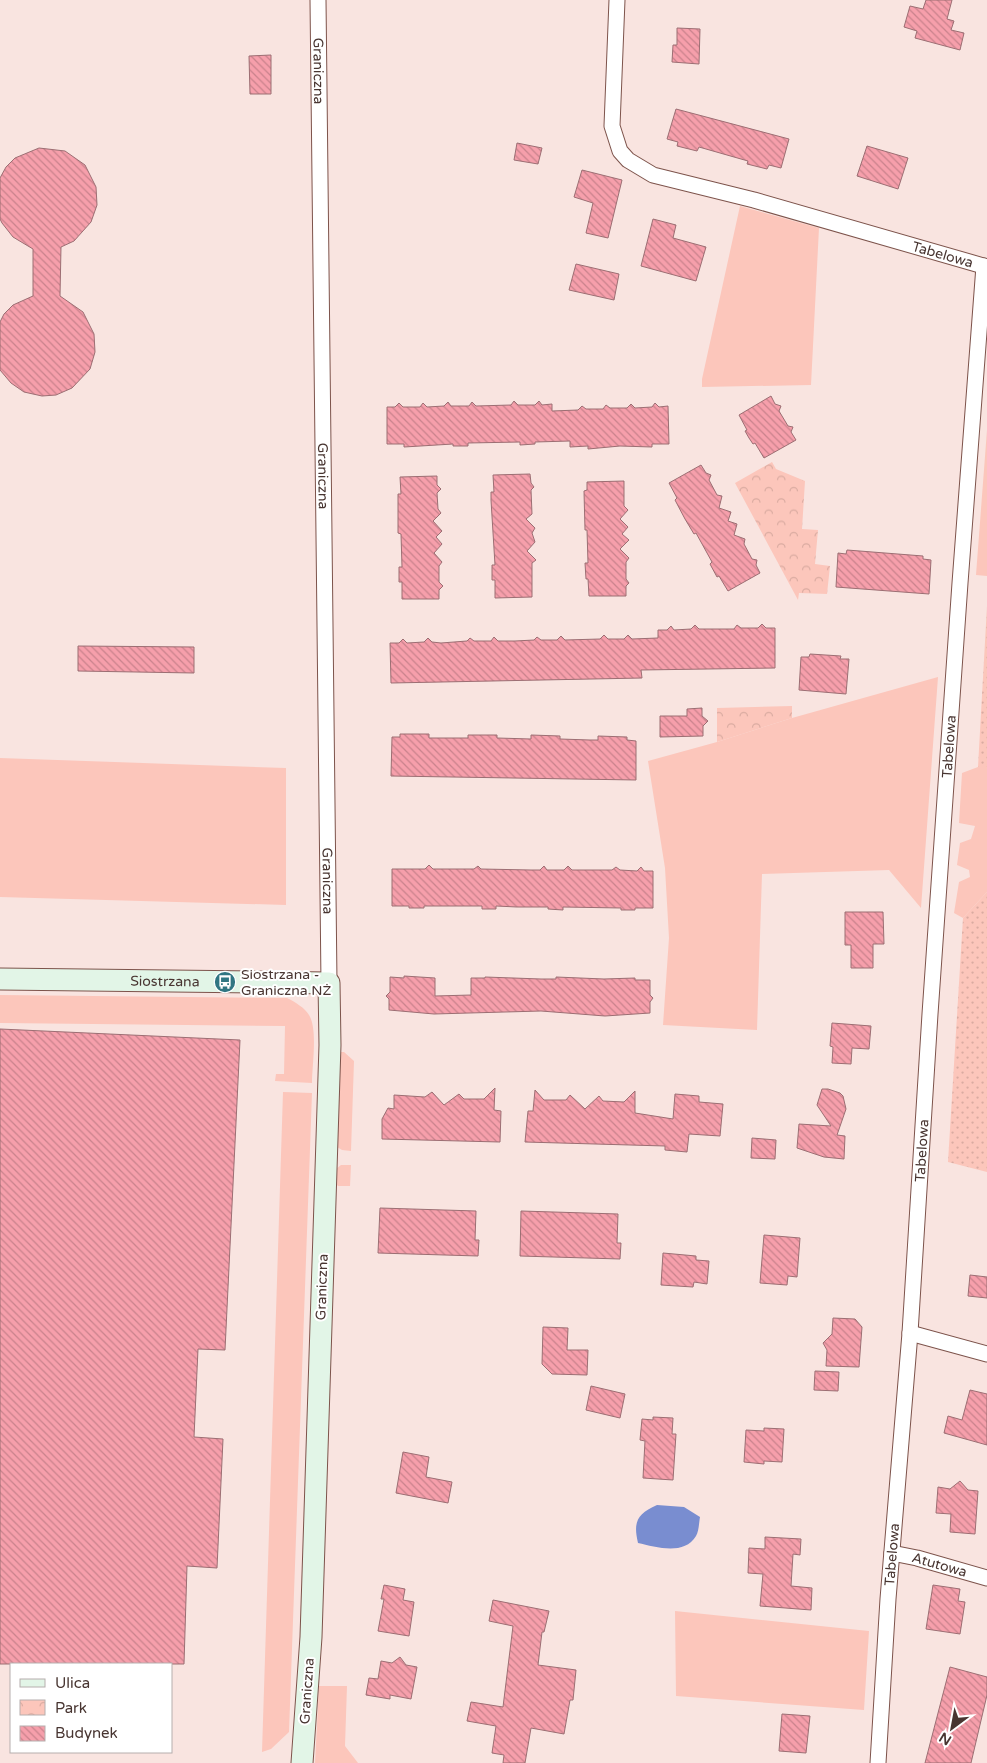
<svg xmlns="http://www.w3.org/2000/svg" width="987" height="1763" font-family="'Varela Round',sans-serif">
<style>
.grass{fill:#fcc6bb}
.park{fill:url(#park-crowns)}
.garden{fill:url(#garden-dots)}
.water{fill:#798dd0}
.building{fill:url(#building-back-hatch);stroke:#9c6e73}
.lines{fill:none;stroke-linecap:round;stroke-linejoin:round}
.street-casing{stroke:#7d534b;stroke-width:17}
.secondary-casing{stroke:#7d534b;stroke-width:23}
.street{stroke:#fff;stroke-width:15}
.secondary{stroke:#e2f5e7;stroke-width:21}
.labels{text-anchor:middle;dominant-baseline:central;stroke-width:4;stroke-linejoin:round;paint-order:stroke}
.street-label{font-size:14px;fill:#483531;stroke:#fff}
.poi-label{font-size:14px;fill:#483531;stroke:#fff;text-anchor:start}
</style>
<defs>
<pattern id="park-crowns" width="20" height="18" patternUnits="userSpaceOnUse" patternTransform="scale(1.25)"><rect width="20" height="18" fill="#fcc6bb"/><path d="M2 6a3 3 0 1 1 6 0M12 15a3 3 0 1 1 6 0" fill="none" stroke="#daaba1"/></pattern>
<pattern id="garden-dots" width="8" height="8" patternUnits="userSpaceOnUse" patternTransform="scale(1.25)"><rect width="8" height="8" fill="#fcc6bb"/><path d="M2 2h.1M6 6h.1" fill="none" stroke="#daaba1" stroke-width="1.8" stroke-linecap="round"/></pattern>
<pattern id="building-back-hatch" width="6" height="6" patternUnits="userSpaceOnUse" patternTransform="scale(1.25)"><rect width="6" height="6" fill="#f69fab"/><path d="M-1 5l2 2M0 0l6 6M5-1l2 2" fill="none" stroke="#c9828c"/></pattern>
</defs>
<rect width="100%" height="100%" fill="#f9e4e0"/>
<path class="grass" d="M740 206 819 228 811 385 702 387V379Z
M987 430V576L976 575Z
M938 677 921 908 889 870 762 874 757 1030 663 1025 669 938 665 868 648 761 717 742 792 718Z
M0 758 286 768V905L0 897Z
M978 767H987V892L963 918 954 913 959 882 970 877 969 870 957 865 960 843 971 839 975 826 959 823 962 773Z
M0 995 287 998C295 1002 305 1008 309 1015 318 1029 312 1066 312 1083L275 1081 276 1074H284L285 1026 0 1023Z
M340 1052H344L354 1061 351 1151 342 1150 337 1147Z
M283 1092 312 1093 289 1732 271 1749 262 1752Z
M341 1165H351L350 1186H338L335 1183 336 1169Z
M675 1611 869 1631 864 1710 676 1696Z
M319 1686H347L345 1746 358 1763H315Z"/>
<path class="park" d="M772 462 776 469 805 481 802 529 818 530 815 564 830 566 827 594 799 593 798 600 735 483Z
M792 706V718L717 742V708Z"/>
<path class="garden" d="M987 606V767H978Z
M987 892V1172L948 1162 963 918Z"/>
<path class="water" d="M657 1505 684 1507 700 1517C699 1522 699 1531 696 1536 684 1556 656 1547 638 1543 633 1522 637 1514 657 1505Z"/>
<path class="building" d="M926 0H952L947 19 954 21 951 30 964 33 960 50 915 38 917 31 904 27 910 6 923 9Z
M677 28 700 29 699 64 672 62 673 45H677Z
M271 55V94H250L249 56Z
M676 109 789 139 781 168 769 165 767 169 747 164 748 161 699 147 697 151 677 146 678 142 667 139Z
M517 143 542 148 538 164 514 160Z
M867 146 908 158 898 189 857 176Z
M39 148 65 151 85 165 96 187 97 205 91 222 74 241 61 247 60 296 83 312 94 334 95 352 90 369 72 388 56 395 42 396 24 392 11 383 0 370V322L4 314 13 305 33 296V249L13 237 2 223 0 219V178L6 167 15 158Z
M582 170 622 180 608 238 586 233 593 203 574 197Z
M653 219 676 225 673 238 706 247 696 281 641 266Z
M576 264 619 274 614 300 569 290Z
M771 396 775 404 781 406 779 411 788 426 793 427 791 432 796 440 764 458 755 443 753 444 749 438 745 431 747 430 739 415Z
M514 401 518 405H535L539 401 542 405 552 404V411L578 410 582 406 586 409H603L606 405 610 408H627L631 404 635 408 652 407 655 403 659 407 668 406 669 444H652V447L620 446 588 449V446L570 447V441L535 442V444L520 445V442L468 443V446H453V444L404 447V444H387V407H395L399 403 403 407H420L423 403 427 407 444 406 448 402 451 406H469L472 402 476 406 511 405Z
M701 465 706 473 711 475 709 480 717 495 722 496 719 508 731 512 728 521 737 524 734 535 745 539 744 544 752 559 757 560 756 565 760 573 728 591 719 576 717 577 710 564 712 562 696 533 694 534 685 519 675 500 677 498 669 483Z
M530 474 531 483 534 487 531 490 532 514 526 519 535 528 532 533 535 542 527 551 536 560 532 563V597L495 598V580H492V565H495L491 500V492H494L493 475Z
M437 476V485L441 489 437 493 438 509 441 513 433 521 442 531 436 537 442 544 434 553 442 562 439 566V582L443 586 439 590V599H402V582H399V567H402L401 534 398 533V494H401L400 477Z
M624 481V506L628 510 620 519 628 527 622 534 629 540 620 549 629 558 626 562V579L629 583 626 586V596H589L588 579H586L585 563H588L587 530H585L584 491 587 490V482Z
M847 550 923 556V559L931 560 929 594 836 587 838 553 846 554Z
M762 624 766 628H775V668L641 670 642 678 391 683 390 643H399L403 639 407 643 424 642 428 638 432 642 441 643 467 641 470 638 474 641H491L494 637 498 641H515L534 640 537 637 541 640H557L561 636 565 640 600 639 604 635 608 639H624L628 635 632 639 658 638V630H667L671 626 674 630 691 629 695 625 699 629H734L737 625 741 628H758Z
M78 646 194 647V673L78 671Z
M810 654 841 656 840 659H849L846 694 799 690 801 657H809Z
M702 708V716L708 721 703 726V736L660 737V716H687V709Z
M400 734H429V738H468V735H497V738L531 739V735L560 736V739L590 740H598V736L627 737V740L636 741V780L391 776 392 737H400Z
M429 865 433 869H474L478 866 481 869 531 870H540L544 866 547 870H564L568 866 572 870H612L616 867 620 870 637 871 641 867 644 871H653V908H635V910H621V908L563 907V910L548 909V907H517L496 906V909H482V906H424V908H409V906H392V869H425Z
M845 912H883L884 944H873V968H851V945H845Z
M404 976 435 978V996L471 995V978H485V977L541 979H556V977L604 979 635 978V980H650V995L653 998 650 1002V1013L605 1016 541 1011 434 1014 389 1010V999L386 996 390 992V977L404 978Z
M832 1023 871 1026 869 1049 852 1048 851 1064 832 1063 833 1047 830 1046Z
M0 1029 240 1040 225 1350 198 1349 194 1437 223 1439 217 1568 187 1566 184 1664H0Z
M495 1088 494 1110 501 1111 500 1142 382 1139V1119L388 1108 394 1109V1095L425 1097 432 1092 444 1105 459 1094 464 1099H484Z
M822 1089H828L840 1093 843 1096 846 1109 837 1135 845 1136 844 1159 824 1157 797 1148 799 1124 831 1126 817 1105Z
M535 1090 544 1100H566L570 1095 585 1109 599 1096 603 1101 624 1102 635 1091V1113L673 1119 675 1094 699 1096V1102L723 1104 720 1136 689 1134 687 1152 665 1150V1146L525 1142 528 1111H533Z
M752 1138 776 1140 775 1159 751 1158Z
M380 1208 476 1211 475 1240H479L478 1256 378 1253Z
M521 1211 618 1214 617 1243H621L620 1259 520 1256Z
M764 1235 800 1238 797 1277 788 1276 787 1285 760 1283Z
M663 1253 696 1256V1260L709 1261 707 1284 694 1282 693 1287 661 1285Z
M970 1275 987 1277V1298L968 1296Z
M833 1318 855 1319 862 1327 859 1367 826 1366 827 1350 823 1343 832 1334Z
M543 1327 568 1328 567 1350H588L587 1375 552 1374 542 1364Z
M815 1371 839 1372 838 1391 814 1390Z
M591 1386 625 1394 620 1418 586 1410Z
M970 1390 987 1394V1445L944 1433 948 1416 962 1420Z
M653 1417 673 1418 672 1434H676L673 1480 643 1478 645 1441 640 1440 642 1419 653 1420Z
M764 1428 784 1429 782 1462 764 1461V1464L744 1462 746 1430 764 1431Z
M403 1452 429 1457 426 1477 452 1482 448 1503 396 1493Z
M960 1481 968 1490 978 1491 975 1534 950 1532 951 1514 936 1513 938 1487 950 1489Z
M765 1537 801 1539 800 1555 793 1554 791 1586 812 1588 811 1610 760 1606 763 1574 748 1573 749 1548 765 1549Z
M384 1585 405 1589 403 1600 414 1602 409 1636 378 1631 384 1599H381Z
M933 1585 960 1589 958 1601 965 1602 960 1634 926 1629Z
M493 1600 549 1611 544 1632H542L538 1665 576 1670 573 1700H570L564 1734 531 1728 525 1763H503L504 1755 492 1753 496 1726 467 1721 471 1702 503 1707 513 1626 489 1621Z
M400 1657 406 1665 417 1667 411 1699 390 1695V1699L366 1695 369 1678 378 1679 381 1661 392 1663Z
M950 1667 987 1677V1695L971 1763H925Z
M782 1714 810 1716 806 1753 779 1751Z"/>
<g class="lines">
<g class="street-casing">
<g id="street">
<path id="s1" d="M318 0 329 983"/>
<path id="s2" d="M617 0 612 126 620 151 628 160 653 175 754 200 987 267"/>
<path d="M910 1333 987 1354"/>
<path id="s3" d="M892 1553 917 1558 987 1578"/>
<path id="s4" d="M878 1763 888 1599 910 1333 930 1014 960 583 984 266"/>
</g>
</g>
<g class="secondary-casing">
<g id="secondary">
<path id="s5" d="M0 979 329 983 330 1045 311 1637 302 1763"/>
</g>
</g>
<use href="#street" class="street"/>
<use href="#secondary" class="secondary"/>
</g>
<defs>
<g id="bus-disc" transform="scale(1.125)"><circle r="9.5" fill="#307682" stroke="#fff"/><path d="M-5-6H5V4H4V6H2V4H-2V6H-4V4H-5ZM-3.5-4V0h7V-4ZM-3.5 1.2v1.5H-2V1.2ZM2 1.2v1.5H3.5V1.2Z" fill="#fff"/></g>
</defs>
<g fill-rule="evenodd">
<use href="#bus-disc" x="225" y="982"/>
</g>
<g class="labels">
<g class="street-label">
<text stroke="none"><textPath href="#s1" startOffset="71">Graniczna</textPath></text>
<text stroke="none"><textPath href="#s2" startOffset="494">Tabelowa</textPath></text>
<text stroke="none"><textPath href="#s1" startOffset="476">Graniczna</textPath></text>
<text stroke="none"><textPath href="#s4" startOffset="1019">Tabelowa</textPath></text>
<text stroke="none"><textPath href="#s1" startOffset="881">Graniczna</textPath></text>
<text stroke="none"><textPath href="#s5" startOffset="165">Siostrzana</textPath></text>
<text stroke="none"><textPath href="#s4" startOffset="614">Tabelowa</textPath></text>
<text transform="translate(322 1287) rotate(-88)">Graniczna</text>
<text stroke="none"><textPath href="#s4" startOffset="209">Tabelowa</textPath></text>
<text stroke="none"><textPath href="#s3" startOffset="49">Atutowa</textPath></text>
<text transform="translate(307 1691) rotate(-86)">Graniczna</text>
</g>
<g class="poi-label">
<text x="241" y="974">Siostrzana -<tspan x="241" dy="16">Graniczna NŻ</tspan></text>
</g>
</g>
<rect x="10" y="1663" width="162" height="90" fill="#ffffff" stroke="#b6aead"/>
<rect x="20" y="1679" width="25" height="8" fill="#e2f5e7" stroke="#b6aead"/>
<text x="55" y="1688" font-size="15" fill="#483531">Ulica</text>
<rect x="20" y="1700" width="25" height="15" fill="url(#park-crowns)" stroke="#b6aead"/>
<text x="55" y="1713" font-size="15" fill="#483531">Park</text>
<rect x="20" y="1726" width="25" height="15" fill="url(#building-back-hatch)" stroke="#b6aead"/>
<text x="55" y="1738" font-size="15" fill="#483531">Budynek</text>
<g transform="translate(952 1728) rotate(212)" stroke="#ffffff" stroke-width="4" paint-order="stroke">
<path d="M0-4L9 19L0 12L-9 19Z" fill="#483531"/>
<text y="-8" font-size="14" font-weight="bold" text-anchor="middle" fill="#483531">N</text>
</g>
</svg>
